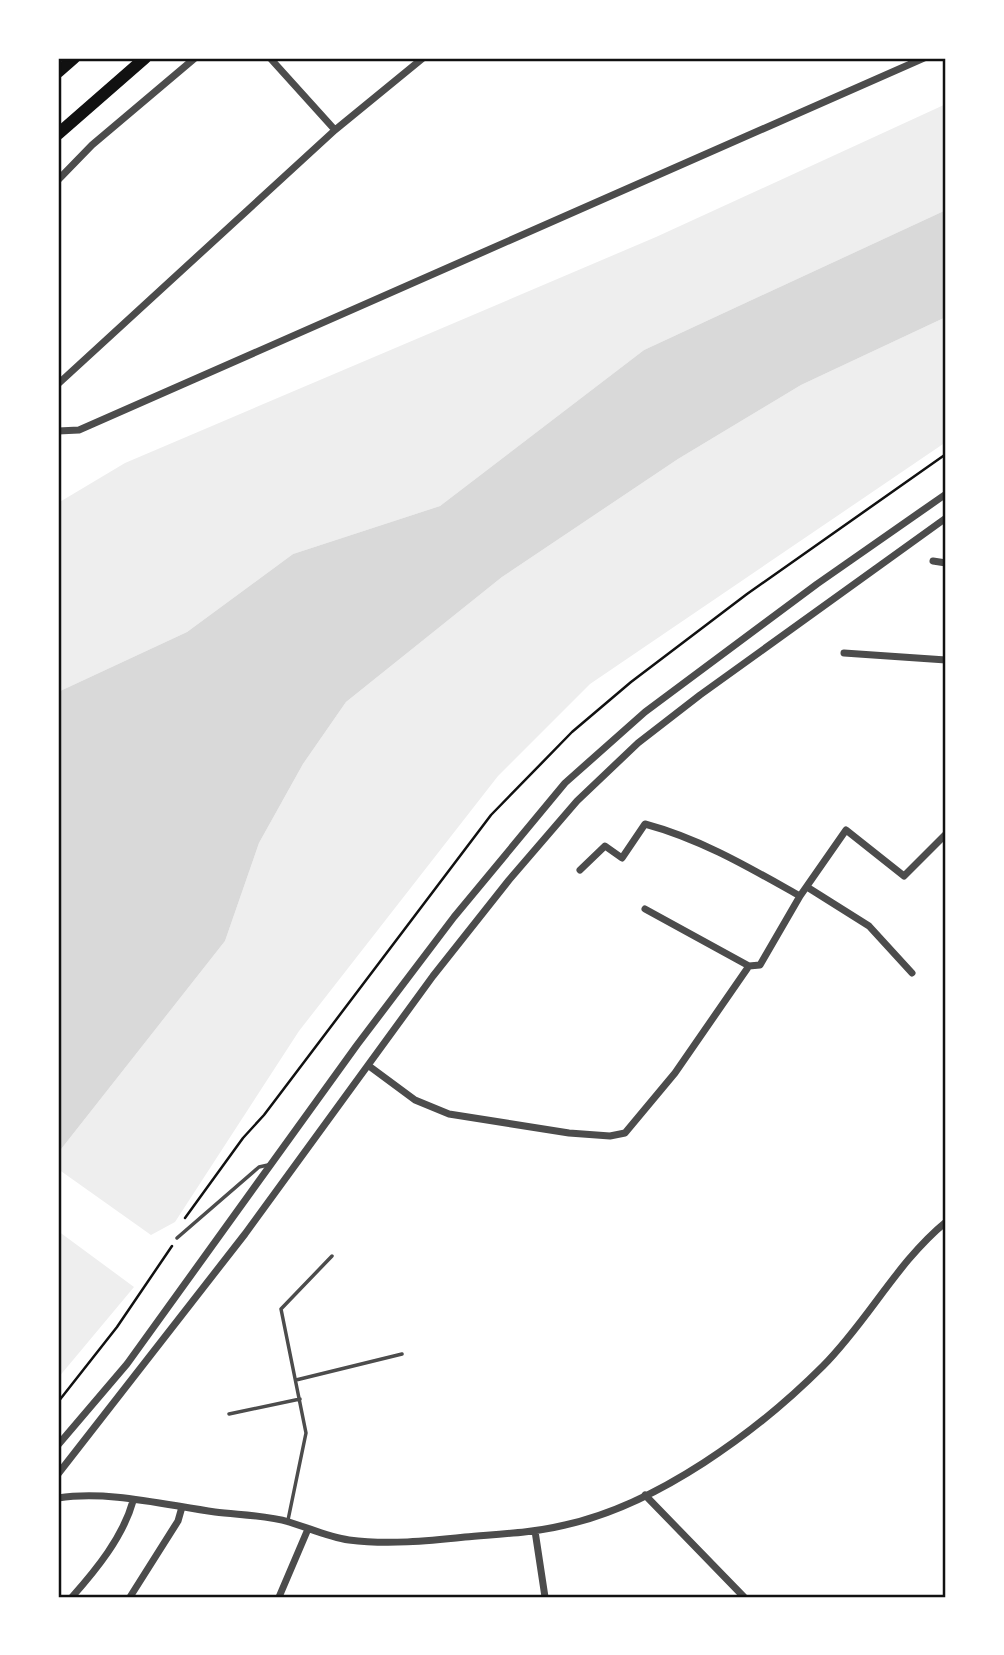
<svg xmlns="http://www.w3.org/2000/svg" width="1004" height="1655" font-family="'Golos Text',sans-serif">
<style>
.green{fill:#eee}
.water{fill:#d9d9d9}
.lines{fill:none;stroke-linecap:round;stroke-linejoin:round}
.path{stroke:#111;stroke-width:2.5}
.service{stroke:#4c4c4c;stroke-width:3.5}
.minor{stroke:#4c4c4c;stroke-width:7}
.trunk{stroke:#111;stroke-width:12}
.motorway{stroke:#111;stroke-width:12}
.neatline{fill:none;stroke:#111;stroke-width:2.5}
</style>
<rect width="100%" height="100%" fill="#fff"/>
<path class="green" d="M946 104V210L644 350 440 506 293 554 187 632 58 692V503L125 463 656 237Z
M946 317V442L590 684 498 776 299 1031 175 1222 151 1235 58 1169V1153L225 941 259 843 303 764 346 702 502 577 678 459 801 385Z
M58 1231 134 1287 58 1378Z"/>
<path class="water" d="M946 210V317L801 385 678 459 502 577 346 702 303 764 259 843 225 941 58 1153V692L187 632 293 554 440 506 644 350Z"/>
<g class="lines">
<path class="path" d="M185 1218 243 1138 264 1115 491 815 572 732 631 682 747 594 946 454
M58 1402 117 1327 172 1246"/>
<path class="service" d="M177 1238 259 1167 268 1165
M296 1380 402 1354
M229 1414 300 1399
M288 1520 306 1433 281 1309 332 1256"/>
<path class="minor" d="M270 58 335 130
M58 180 92 145 195 58
M58 384 335 130 423 58
M58 431 79 430 924 58
M933 561 946 563
M844 653 946 660
M580 870 605 846 622 858 645 824C701 839 750 868 800 896
M807 887 869 926 912 973
M645 909 749 966 760 965 800 896 846 830 904 876 946 834
M369 1066 415 1100 449 1114 569 1133 610 1136 625 1133 675 1073 749 966
M58 1445 127 1364 357 1045 454 917 565 783 645 712 817 584 946 494
M58 1474 245 1234 433 976 509 880 577 801 638 743 700 695 946 518
M645 1495 744 1597
M58 1498C108 1490 165 1505 215 1512 239 1515 266 1515 289 1522 309 1528 328 1537 349 1540 387 1545 428 1541 465 1537 499 1534 532 1533 565 1525 657 1505 757 1432 823 1366 868 1321 897 1262 946 1222
M535 1531 545 1597
M72 1597C96 1570 123 1537 133 1501
M130 1597 178 1521 182 1507
M279 1597 308 1529"/>
<path class="trunk" d="M58 134 145 58"/>
<path class="motorway" d="M58 72 74 58"/>
</g>
<rect width="1004" height="1655" fill="none" stroke="#ffffff" stroke-width="119"/>
<rect x="60" y="60" width="884" height="1536" class="neatline"/>
</svg>
